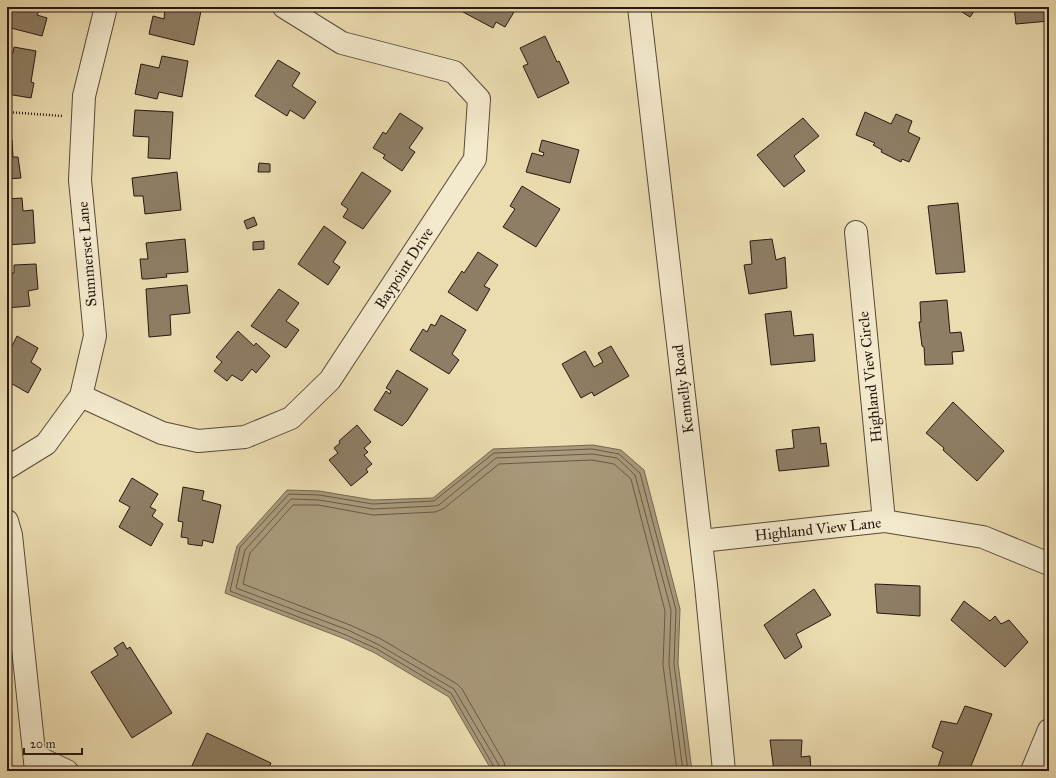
<svg xmlns="http://www.w3.org/2000/svg" width="1056" height="778" font-family="'IM FELL Great Primer',serif">
<style>
.water{fill:#a99a7b;stroke:#756651}
.lines{fill:none;stroke-linecap:round;stroke-linejoin:round}
.shore{stroke:#685946;stroke-width:1}
.building{fill:#8e7e65;stroke:#281812}
.minor-casing{stroke:#59493a;stroke-width:24}
.path{stroke:#281812;stroke-width:2.5;stroke-dasharray:1 2;stroke-linecap:butt}
.minor{stroke:#f3e9cc;stroke-width:22}
.labels{text-anchor:middle;dominant-baseline:central;stroke-width:4;stroke-linejoin:round;paint-order:stroke}
.street-label{font-size:15px;fill:#281812;stroke:#f3e9cc}
</style>
<rect width="100%" height="100%" fill="#ecddb1"/>
<filter id="stains"><feTurbulence type="fractalNoise" baseFrequency=".005" numOctaves="4"/><feColorMatrix values="0 0 0 0 .2 0 0 0 0 .09 0 0 0 0 .02 0 0 0 .5 -.17"/></filter>
<radialGradient id="worn" r=".72"><stop offset=".6" stop-color="#630" stop-opacity="0"/><stop offset="1" stop-color="#630" stop-opacity=".3"/></radialGradient>
<path class="water" d="M593 445 621 450 644 470 680 609 678 663 692 771H492L449 697 375 653 345 639 225 593 237 546 287 490 319 491 373 500 433 498 493 449Z"/>
<g class="lines">
<path class="shore" d="M495 771 494 767 451 693 377 649 346 635 230 591 240 547 289 494 319 495 373 504 434 501 494 453 592 449 619 454 640 473 676 610 674 664 688 771
M500 771 499 765 454 689 379 645 348 630 236 588 245 550 291 499 319 500 373 509 434 506 439 505 496 458 592 454 617 458 635 475 671 610 669 664 683 771
M506 771 504 762 462 689 457 684 381 639 350 625 243 584 250 553 293 505H318L373 515 435 512 443 509 499 464 592 460 614 464 631 479 665 611 663 665 677 771"/>
</g>
<path class="building" d="M7 7H41L37 15 47 18 42 36 7 27Z
M165 7H183L201 11 194 45 149 34 153 16 164 19Z
M465 7H517L505 27 496 22 493 28 463 12Z
M954 7H977L970 17Z
M1014 7H1049V21L1016 24Z
M545 36 557 62 559 61 569 83 538 98 523 66 528 64 520 48Z
M14 47 36 51 31 82 34 83 31 98 7 94V52L13 53Z
M162 56 188 61 182 97 159 92 157 99 135 94 141 64 159 68Z
M278 60 300 73 292 86 316 102 304 119 290 110 287 116 255 96Z
M135 110 173 112 170 159 148 158 149 137 133 136Z
M865 112 891 124 896 114 912 121 908 132 920 138 909 162 902 159 901 162 881 152 882 150 873 145 875 143 856 135Z
M400 113 423 128 409 148 415 152 402 171 383 158 385 155 373 148 383 132 386 134Z
M803 118 819 136 794 156 805 171 784 187 757 155Z
M12 140 13 157H18L21 178 7 179V141Z
M542 140 579 150 570 183 526 172 532 153 543 156 544 153 539 151Z
M259 163 270 164V172H258Z
M177 172 181 210 145 214 143 196H134L132 178Z
M362 172 391 191 363 229 343 217 348 209 341 204Z
M522 186 560 209 536 247 503 227 515 209 510 206Z
M22 198 23 211 33 210 35 243 7 245V199Z
M958 203 965 272 936 274 928 206Z
M254 217 257 225 247 229 244 221Z
M324 226 346 242 333 262 340 267 328 285 298 264Z
M185 239 188 272 166 274 167 277 147 279H142L140 259H148L146 243Z
M772 239 776 260 785 257 787 288 749 294 744 265 752 264 750 241Z
M264 241V249L253 250V242Z
M478 252 498 265 484 286 490 289 477 311 448 292 462 271 464 273Z
M36 264 38 289 28 291 30 306 7 308V274L14 273V265Z
M187 285 190 313 170 315 171 335 149 337 146 289Z
M279 289 299 303 286 321 299 330 286 348 251 326Z
M947 300 950 333 961 332 964 351 952 352 953 364 925 365 924 347 922 346 919 322H921L920 302Z
M791 311 794 336 813 334 815 361 771 365 765 314Z
M441 315 466 330 452 354 459 360 449 374 410 350 423 329 427 332 431 324 435 326Z
M238 331 254 346 256 343 270 356 256 373 252 369 242 381 232 375 227 381 214 371 222 362 216 357Z
M17 336 38 348 31 362 41 369 28 393 7 381V356Z
M611 346 629 376 594 396 592 392 581 398 562 364 585 351 594 367 603 362 598 353Z
M397 370 428 389 407 421 402 426 374 410 386 391 390 394 391 391 386 388Z
M953 402 1004 451 977 481 943 450 944 448 926 433Z
M357 425 371 442 364 448 368 452 364 455 372 464 366 469 368 472 351 486 329 460 338 453 334 448 340 443 339 441Z
M819 427 821 444 826 443 829 466 779 471 776 450 794 448 792 430Z
M132 478 158 494 150 507 156 510 152 516 163 524 151 546 119 527 130 507 119 501Z
M183 487 204 491 202 500 221 505 213 543 203 540 202 546 188 544V538L181 537 183 522 178 521Z
M875 584 920 586V616L877 613Z
M814 589 831 615 796 634 802 647 785 659 764 625Z
M964 601 990 621 995 616 1001 624 1009 620 1028 642 1005 667 951 620Z
M123 642 127 649 130 647 172 713 132 738 91 672 118 655 114 648Z
M965 706 992 714 969 771H941L937 770 943 752 932 747 941 721 957 724Z
M207 733 271 763 268 771H193L190 770Z
M770 740H802L801 757 810 756 811 771H774Z"/>
<g class="lines">
<g class="minor-casing">
<path id="minor" d="M639 7 706 585 724 771
M856 232 884 521
M81 396 162 433 198 441 245 437 291 418 330 380 475 159 479 99 454 72 342 43 284 7
M7 468 46 444 81 396 95 336 80 180 84 96 106 7
M7 521 11 535 36 771
M701 541 884 521 983 537 1049 564
M35 756 67 771
M1032 771 1049 730"/>
</g>
<path class="path" d="M7 112 63 116"/>
<use href="#minor" class="minor"/>
</g>
<g class="labels">
<g class="street-label">
<text transform="translate(87 254) rotate(-95)">Summerset Lane</text>
<text transform="translate(404 268) rotate(-57)">Baypoint Drive</text>
<text transform="translate(870 377) rotate(-96)">Highland View Circle</text>
<text transform="translate(683 389) rotate(-97)">Kennelly Road</text>
<text transform="translate(818 529) rotate(-6)">Highland View Lane</text>
</g>
</g>
<rect width="1056" height="778" fill="none" stroke="#ecddb1" stroke-width="24"/>
<rect x="8" y="8" width="1040" height="762" fill="none" stroke="#281812" stroke-width="2"/>
<rect x="12" y="12" width="1032" height="754" fill="none" stroke="#281812"/>
<path d="M24 748v6h58v-6" fill="none" stroke="#281812" stroke-width="2"/>
<text x="30" y="748" font-size="12" fill="#281812" stroke="#f3e9cc" stroke-width="3" paint-order="stroke">20 m</text>
<rect width="100%" height="100%" filter="url(#stains)"/>
<rect width="100%" height="100%" fill="url(#worn)"/>
</svg>
